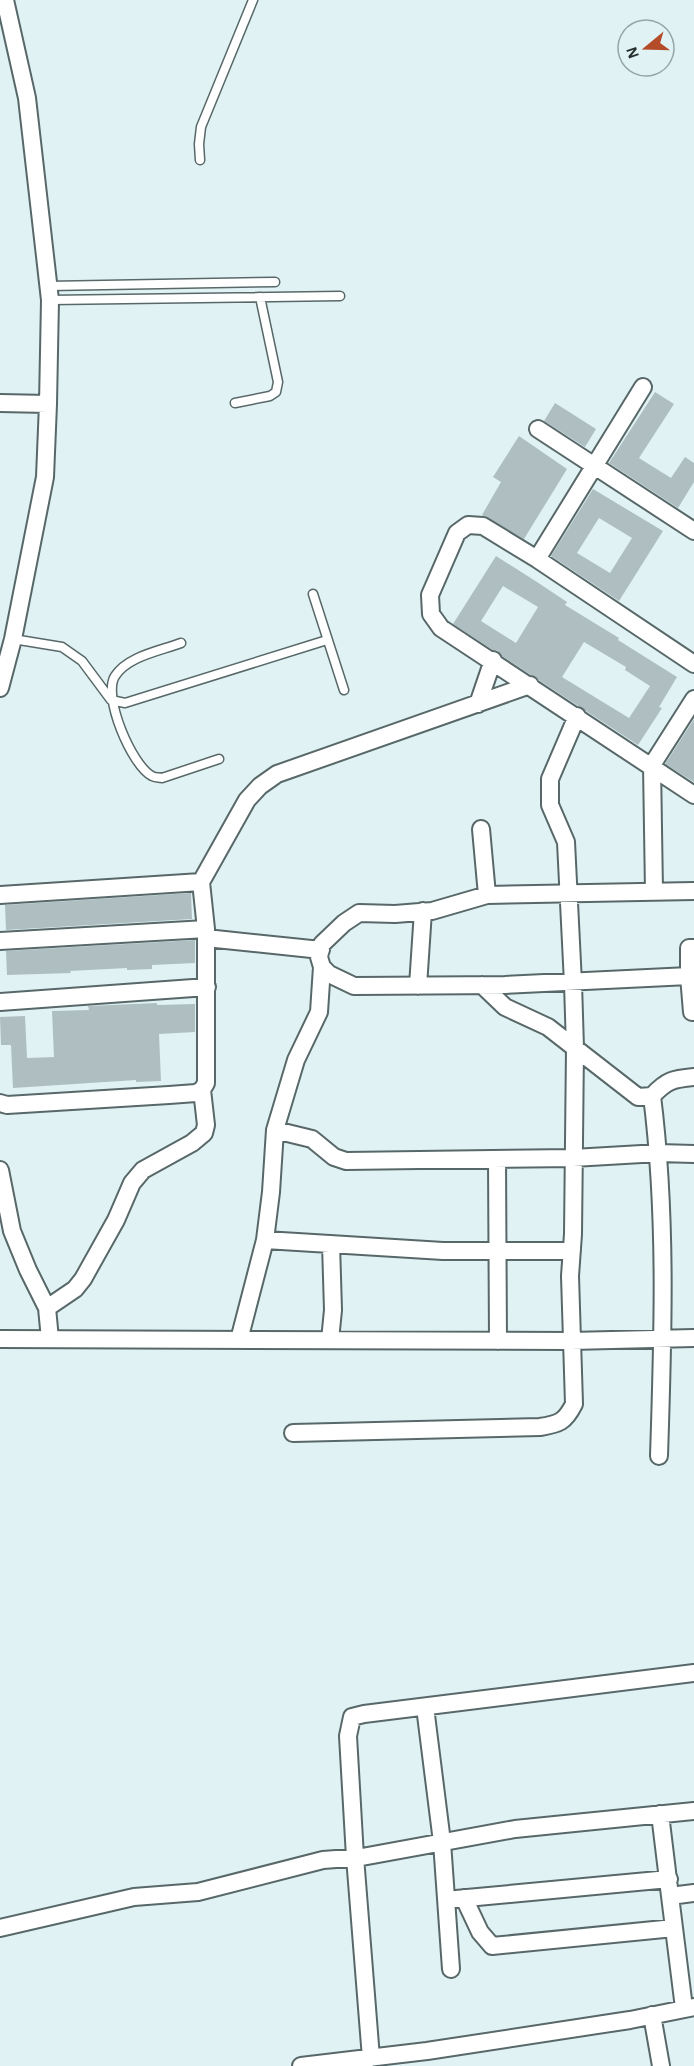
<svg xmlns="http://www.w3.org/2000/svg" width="694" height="2066" font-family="'Alegreya Sans',sans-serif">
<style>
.building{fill:#afbfc1;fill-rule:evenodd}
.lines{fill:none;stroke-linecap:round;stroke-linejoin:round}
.service-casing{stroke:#586869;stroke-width:11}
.minor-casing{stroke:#586869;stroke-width:20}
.service{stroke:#fff;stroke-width:8}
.minor{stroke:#fff;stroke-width:16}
</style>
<rect width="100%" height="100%" fill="#e0f2f4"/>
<path class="building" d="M655 392 674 404 639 458 671 478 685 457 694 463V482L678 508 609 463Z
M555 403 596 429 585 447 544 421Z
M519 436 567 469 524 539 482 515 501 482 493 477Z
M593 489 663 531 619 601 551 556ZM599 518 632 538 610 573 577 553Z
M496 556 537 582 567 602 565 605 619 638 618 640 677 677 659 707 662 708 638 745 502 656 497 650H493L453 624ZM503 586 538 607 516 643 481 621ZM584 642 626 667 625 670 650 686 629 718 562 677Z
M694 719V782L665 764Z
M191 893 192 919 6 930 5 905Z
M195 940V963L152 965V969L127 970V968L70 971 71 973 7 975 6 951Z
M157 1003V1005L195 1004V1032L159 1034 161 1081 136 1082V1080L13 1088 11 1045H1L0 1017 25 1016 27 1058 54 1057 52 1011 89 1010 88 1006Z"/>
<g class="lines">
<g class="service-casing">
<path id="service" d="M200 160 199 144 201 127 253 0
M49 286 275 282
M50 300 340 296
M235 403 270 396 276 392 278 382 260 297
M313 594 344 690
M13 639 62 647 82 661 111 700 125 703 327 640
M181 643C160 651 128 656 115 676 102 696 132 766 152 776 155 778 159 777 162 778L219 759"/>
</g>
<g class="minor-casing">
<path id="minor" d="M0 403 48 404
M538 429 694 531
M537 559 643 387
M694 664 537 559 483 526 468 525 457 533 430 595 431 614 441 628 694 795
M0 688 13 639 45 477 48 404 50 300 27 98 5 0
M478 704 493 660
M481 829 487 895
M694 891 487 895 432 911 395 914 359 913 344 923 322 944 319 957 322 967 329 974 354 986 505 985 689 976 692 1012H694
M654 892 652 765 694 699
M0 895 201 882
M206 938 321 950
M0 941 206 929
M689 976V948H694
M482 985 505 1007 548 1027 638 1097 652 1096C667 1080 673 1079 694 1077
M418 986 423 911
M0 1002 207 987
M652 1096C667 1215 663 1336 659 1456
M0 1103 7 1105 169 1095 196 1093 202 1090 206 1083V929L201 882 247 800 260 786 277 774 530 685
M275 1130 312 1139 334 1157 346 1161 573 1158 659 1153 694 1154
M497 1159 498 1341
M0 1170 12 1231 28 1270 47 1308 50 1339
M265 1240 443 1251H572
M47 1308 75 1289 83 1279 116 1220 132 1183 143 1170 192 1143 204 1133 206 1125 202 1090
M0 1339 571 1341 694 1338
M239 1340 265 1240 271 1192 275 1130 296 1060 319 1012 322 967
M330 1340 333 1310 331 1244
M293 1433 540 1427C559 1424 565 1422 574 1404L570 1276 573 1234 575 1048 573 983 566 842 550 805V779L577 716
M425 1707 442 1842 451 1969
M660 1814 670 1896 694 1893
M670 1896 684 2008
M464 1898 480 1932 492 1946 674 1928
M456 1899 669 1879
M0 1928 134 1897 198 1892 323 1860 362 1857 515 1829 694 1811
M652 2015 661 2066
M371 2058 355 1857 348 1736 352 1717 364 1714 694 1673
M301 2066 427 2051 630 2020 694 2007"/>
</g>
<use href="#service" class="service"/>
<use href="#minor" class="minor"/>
</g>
<g transform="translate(646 48) rotate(251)"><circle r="28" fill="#e0f2f4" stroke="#96a4a5" stroke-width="1.5"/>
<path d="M0-4.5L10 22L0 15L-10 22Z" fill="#b44c29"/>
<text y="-9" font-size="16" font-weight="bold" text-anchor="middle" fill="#282f2f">N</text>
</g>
</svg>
